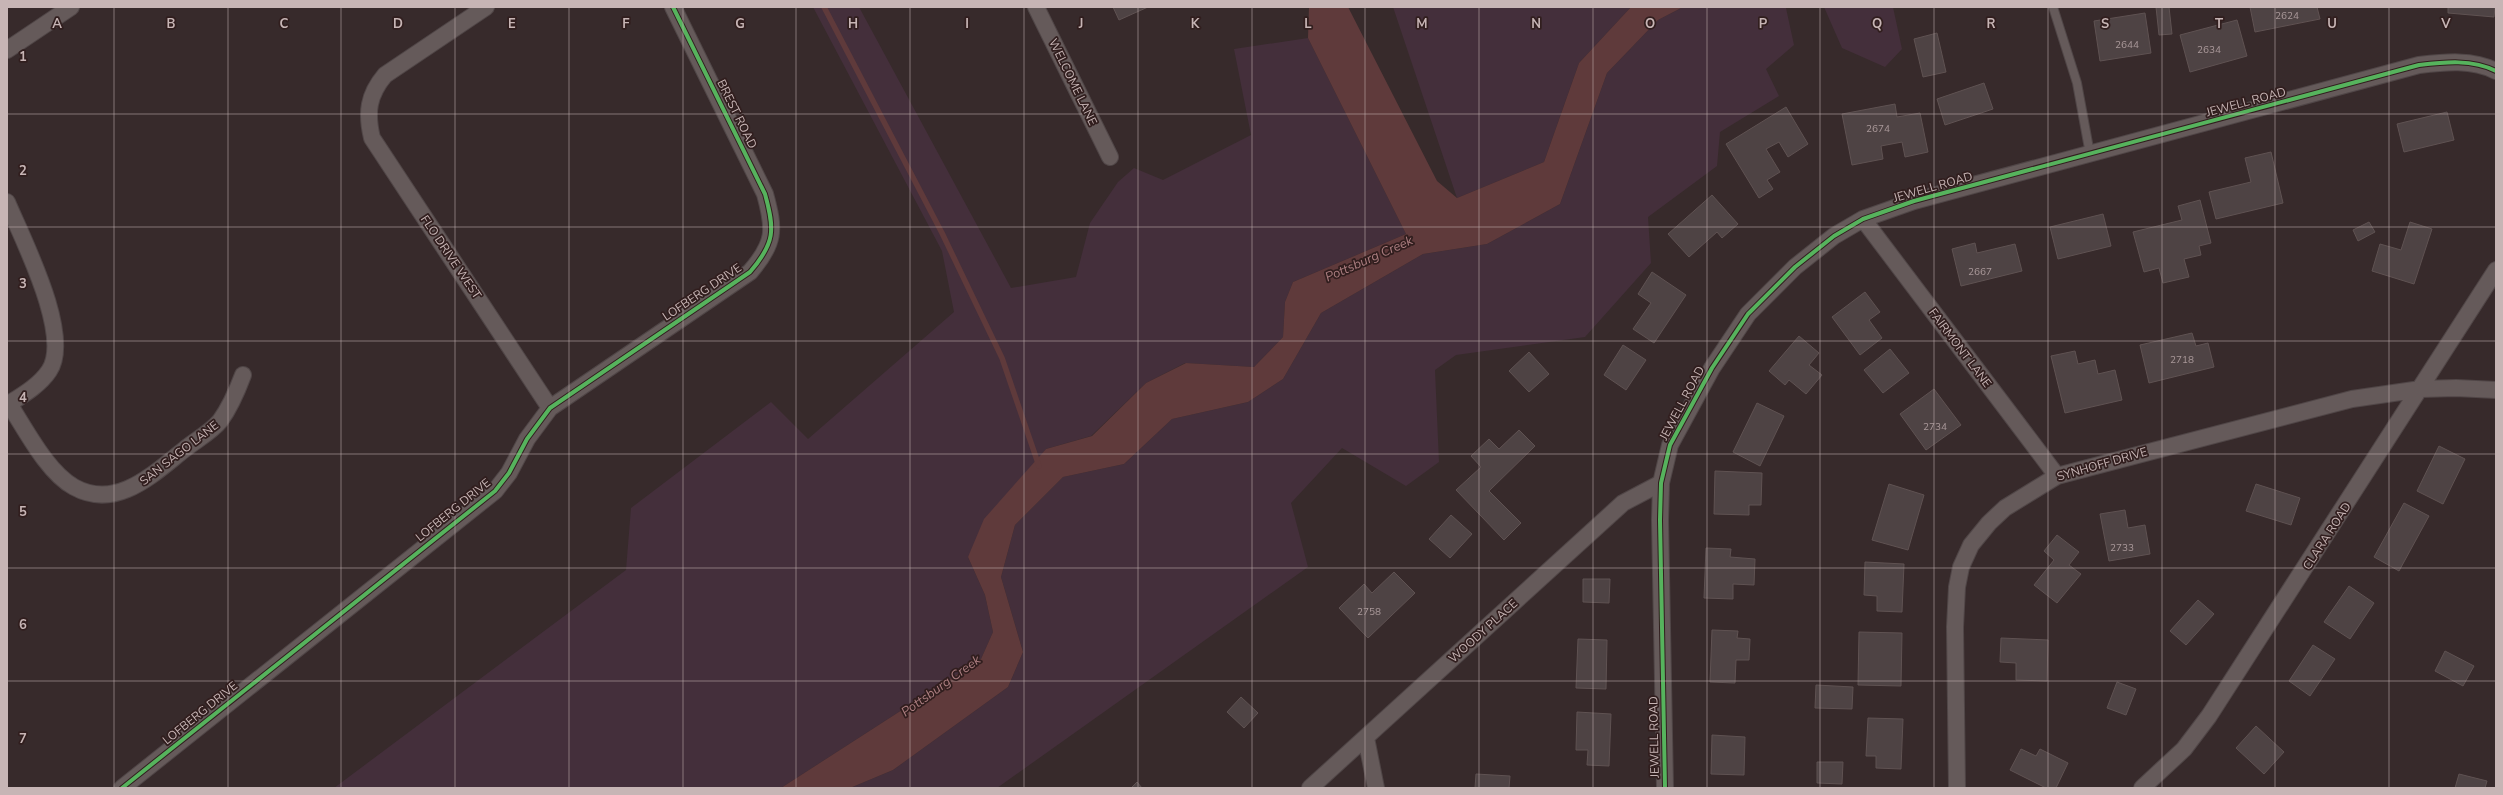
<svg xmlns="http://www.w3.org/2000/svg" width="2503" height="795" font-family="'Nunito Sans',sans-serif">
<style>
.green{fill:#442f3b}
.water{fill:#5f3a3b}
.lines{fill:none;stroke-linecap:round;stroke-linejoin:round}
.stream{stroke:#5f3a3b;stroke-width:5.5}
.building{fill:#4e4344;stroke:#5f5252}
.lane-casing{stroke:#504647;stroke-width:10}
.street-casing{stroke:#504647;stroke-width:18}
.lane{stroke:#655a5a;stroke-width:8}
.street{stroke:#655a5a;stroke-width:16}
.cycleway-casing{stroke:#311e1e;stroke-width:6}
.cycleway{stroke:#56b35d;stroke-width:4}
.grid{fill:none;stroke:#c7b5b5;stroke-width:1;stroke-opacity:0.55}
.labels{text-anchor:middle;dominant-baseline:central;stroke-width:3.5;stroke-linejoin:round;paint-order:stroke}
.number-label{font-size:10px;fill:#a99899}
.street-label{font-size:12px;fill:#c7b5b5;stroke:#311e1e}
.water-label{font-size:13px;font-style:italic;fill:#ac7e80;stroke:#311e1e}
.grid-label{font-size:13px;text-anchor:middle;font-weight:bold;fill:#c7b5b5;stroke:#311e1e;stroke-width:3.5;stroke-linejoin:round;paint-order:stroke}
</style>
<rect width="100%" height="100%" fill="#372a2b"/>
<path class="green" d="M813 7H859L1011 288 1076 277 1090 223 1118 182 1134 168 1163 180 1251 135 1234 49 1308 38 1406 234 1293 282 1285 302 1283 337 1254 367 1185 363 1146 383 1091 436 1046 449 968 557 985 595 993 632 981 659 781 788H334L626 570 631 508 771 402 808 439 954 312 942 251Z
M1393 7H1631L1579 63 1544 162 1457 198Z
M1683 7H1796L1786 8 1794 45 1766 69 1779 96 1720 132 1717 166 1648 217 1651 263 1585 337 1456 355 1435 370 1439 462 1406 486 1342 448 1291 503 1308 567 997 788H850L893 770 1008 687 1023 652 1001 577 1015 525 1063 477 1124 464 1172 419 1248 402 1283 379 1321 313 1423 254 1487 244 1560 204 1607 73 1658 20Z
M1824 7H1893L1902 49 1885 67 1842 48Z"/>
<path class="water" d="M1309 7H1348L1437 181 1457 198 1544 162 1579 63 1631 7H1683L1658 20 1607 73 1560 204 1487 244 1423 254 1321 313 1283 379 1248 402 1172 419 1124 464 1063 477 1015 525 1001 577 1023 652 1008 687 893 770 850 788H781L981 659 993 632 985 595 968 557 984 519 1046 449 1092 436 1146 383 1186 363 1254 367 1283 337 1285 302 1293 282 1406 234 1308 38Z"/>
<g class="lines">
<path class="stream" d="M824 7 942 233 1002 358 1039 466"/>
</g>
<path class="building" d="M1113 7H1148L1119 20Z
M2156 7H2169L2172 34 2159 35Z
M2250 7H2317L2320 19 2255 32Z
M2448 7H2495L2494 17 2448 13Z
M2145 13 2151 53 2100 61 2094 21Z
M2237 20 2247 56 2190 72 2180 35Z
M1937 33 1946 72 1923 77 1914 39Z
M1984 83 1993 109 1945 125 1937 99Z
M1895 104 1897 117 1920 113 1928 152 1905 157 1902 142 1881 146 1883 159 1852 165 1842 114Z
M1786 107 1808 144 1788 157 1779 142 1766 149 1780 172 1767 180 1773 189 1759 198 1726 144Z
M2447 112 2454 140 2404 152 2397 124Z
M2271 152 2283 203 2216 219 2209 192 2251 182 2245 158Z
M1712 195 1738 224 1722 238 1717 232 1689 257 1668 234Z
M2200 200 2211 243 2199 246 2201 255 2184 259 2189 277 2163 283 2159 268 2144 272 2133 232 2182 220 2178 206Z
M2103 214 2111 246 2058 259 2050 227Z
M2369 222 2375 232 2358 241 2353 230Z
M2410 222 2432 229 2414 284 2372 271 2380 244 2401 250Z
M1975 243 1977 253 2015 244 2022 271 1961 286 1952 249Z
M1652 272 1686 295 1654 343 1633 329 1651 303 1638 294Z
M1865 292 1880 312 1869 320 1882 338 1860 355 1832 317Z
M2192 333 2196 346 2208 343 2214 367 2149 383 2140 345Z
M1799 336 1819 353 1809 365 1822 375 1806 394 1789 380 1785 385 1769 371Z
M1623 345 1646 360 1626 390 1604 375Z
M1890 349 1909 373 1883 393 1864 370Z
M2075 351 2078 364 2095 360 2098 374 2115 370 2122 400 2065 413 2051 356Z
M1529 352 1549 374 1529 392 1509 371Z
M1934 389 1961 425 1926 450 1900 414Z
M1757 403 1784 416 1760 466 1733 452Z
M1519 430 1535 446 1489 491 1521 523 1504 540 1456 490 1481 467 1471 456 1489 439 1499 449Z
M2439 446 2465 459 2443 504 2417 491Z
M1715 471 1762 473 1761 505H1749V515L1714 514Z
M1889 484 1924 495 1908 550 1872 540Z
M2256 484 2300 498 2291 525 2246 511Z
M2404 503 2429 516 2399 571 2374 557Z
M2125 510 2128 528 2145 525 2150 554 2109 561 2100 514Z
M1451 515 1472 534 1450 558 1429 539Z
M2057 535 2079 552 2069 565 2081 574 2057 603 2034 585 2054 560 2044 551Z
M1706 548 1731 549 1730 557 1755 559 1754 585 1733 584V599L1704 598Z
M1865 562 1904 564 1902 612 1877 611V596L1864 595Z
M1394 572 1415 593 1368 638 1339 608 1364 584 1372 593Z
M1583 579H1610L1609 603 1583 602Z
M2349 586 2374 603 2350 639 2324 622Z
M2198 600 2214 614 2186 645 2170 631Z
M1712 630 1738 631 1737 638 1750 639 1749 660H1736L1735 683 1710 682Z
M1859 632 1902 633 1901 686 1858 685Z
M2001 638 2048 640 2047 681 2016 680V663L2000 662Z
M1578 639 1607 640 1606 689 1576 688Z
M2313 645 2335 659 2310 696 2289 681Z
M2445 651 2474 666 2463 686 2435 671Z
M2117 682 2136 689 2126 715 2107 708Z
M1816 685 1853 687 1852 709 1815 708Z
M1241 697 1258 713 1244 728 1227 712Z
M1577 712 1611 714 1609 766 1587 765 1588 750H1576Z
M1868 718 1903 719 1901 769 1876 768V756H1866Z
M2256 726 2284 752 2264 774 2236 748Z
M1712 735 1745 737 1744 775 1711 774Z
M2021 749 2036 756 2040 749 2068 763 2056 788H2046L2010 770Z
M1817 762H1843L1842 784 1817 783Z
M1476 774 1510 776 1509 788H1475Z
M2459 774 2487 781 2485 788H2455Z
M1137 782 1142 788H1131Z"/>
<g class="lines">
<g class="lane-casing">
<path id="lane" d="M2053 7 2077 83 2090 154"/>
</g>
<g class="street-casing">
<path id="street" d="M486 7 385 75C368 95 366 113 372 138L550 408
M1036 7 1110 157
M7 50 71 7
M7 202C22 238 73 336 49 371 39 386 21 396 7 405
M1863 219 2057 476
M9 404C26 430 47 472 74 487 117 511 154 473 185 449 196 440 211 432 220 421 231 406 237 391 243 375
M1366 738 1376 788
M122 788 495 491 509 473 527 439 550 408 750 272C775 243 775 230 765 194L673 7
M1310 788 1623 503 1661 483
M1665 788 1660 520 1661 483 1670 445 1712 368 1748 314 1795 267 1834 236 1863 219 1914 201 2419 65C2445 62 2472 59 2496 71
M1957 788 1955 627 1957 587 1961 567 1971 545 1989 523 2005 508 2057 476 2352 399 2421 389 2456 388 2496 390
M2142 788 2184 749 2209 716 2496 270"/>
</g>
<use href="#lane" class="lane"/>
<use href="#street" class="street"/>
<g class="cycleway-casing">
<path id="cycleway" d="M122 788 495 491 509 473 527 439 550 408 750 272C775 243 775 230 765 194L673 7
M1665 788 1660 520 1661 483 1670 445 1712 368 1748 314 1795 267 1834 236 1863 219 1914 201 2419 65C2445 62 2472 59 2496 71"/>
</g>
<use href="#cycleway" class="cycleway"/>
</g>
<path class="grid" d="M114 7V788M228 7V788M341 7V788M455 7V788M569 7V788M683 7V788M796 7V788M910 7V788M1024 7V788M1138 7V788M1252 7V788M1365 7V788M1479 7V788M1593 7V788M1707 7V788M1820 7V788M1934 7V788M2048 7V788M2162 7V788M2275 7V788M2389 7V788M7 114H2496M7 227H2496M7 341H2496M7 454H2496M7 568H2496M7 681H2496"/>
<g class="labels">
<g class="number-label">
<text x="2287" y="16">2624</text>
<text x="2127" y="45">2644</text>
<text x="2209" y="50">2634</text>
<text x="1878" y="129">2674</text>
<text x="1980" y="272">2667</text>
<text x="2182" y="360">2718</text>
<text x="1935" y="427">2734</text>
<text x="2122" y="548">2733</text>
<text x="1369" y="612">2758</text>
</g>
<g class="street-label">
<text transform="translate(1073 82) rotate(64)">WELCOME LANE</text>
<text transform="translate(2246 102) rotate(-15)">JEWELL ROAD</text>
<text transform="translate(737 114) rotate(64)">BREST ROAD</text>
<text transform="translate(1933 187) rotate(-16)">JEWELL ROAD</text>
<text transform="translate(451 257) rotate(56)">FLO DRIVE WEST</text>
<text transform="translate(702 292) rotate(-34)">LOFBERG DRIVE</text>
<text transform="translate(1960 348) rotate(53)">FAIRMONT LANE</text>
<text transform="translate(1682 403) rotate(-62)">JEWELL ROAD</text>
<text transform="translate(179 453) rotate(-38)">SAN SAGO LANE</text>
<text transform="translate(2102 464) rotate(-16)">SYNHOFF DRIVE</text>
<text transform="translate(453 510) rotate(-39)">LOFBERG DRIVE</text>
<text transform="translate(2327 536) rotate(-57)">CLARA ROAD</text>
<text transform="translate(1483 631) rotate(-42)">WOODY PLACE</text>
<text transform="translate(200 713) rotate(-39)">LOFBERG DRIVE</text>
<text transform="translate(1654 737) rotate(-91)">JEWELL ROAD</text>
</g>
<g class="water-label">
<text transform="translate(1369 259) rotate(-24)">Pottsburg Creek</text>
<text transform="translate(941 686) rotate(-36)">Pottsburg Creek</text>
</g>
</g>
<g class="grid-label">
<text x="57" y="28">A</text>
<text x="171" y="28">B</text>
<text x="284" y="28">C</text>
<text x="398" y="28">D</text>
<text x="512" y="28">E</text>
<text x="626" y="28">F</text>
<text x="740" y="28">G</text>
<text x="853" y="28">H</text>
<text x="967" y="28">I</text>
<text x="1081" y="28">J</text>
<text x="1195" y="28">K</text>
<text x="1308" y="28">L</text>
<text x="1422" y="28">M</text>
<text x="1536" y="28">N</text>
<text x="1650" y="28">O</text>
<text x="1763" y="28">P</text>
<text x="1877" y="28">Q</text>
<text x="1991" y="28">R</text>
<text x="2105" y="28">S</text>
<text x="2219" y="28">T</text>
<text x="2332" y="28">U</text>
<text x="2446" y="28">V</text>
<text x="23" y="61">1</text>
<text x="23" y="175">2</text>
<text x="23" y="288">3</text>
<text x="23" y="402">4</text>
<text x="23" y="516">5</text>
<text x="23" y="629">6</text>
<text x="23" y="743">7</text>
</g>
<rect width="2503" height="795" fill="none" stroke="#c7b5b5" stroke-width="16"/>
</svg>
